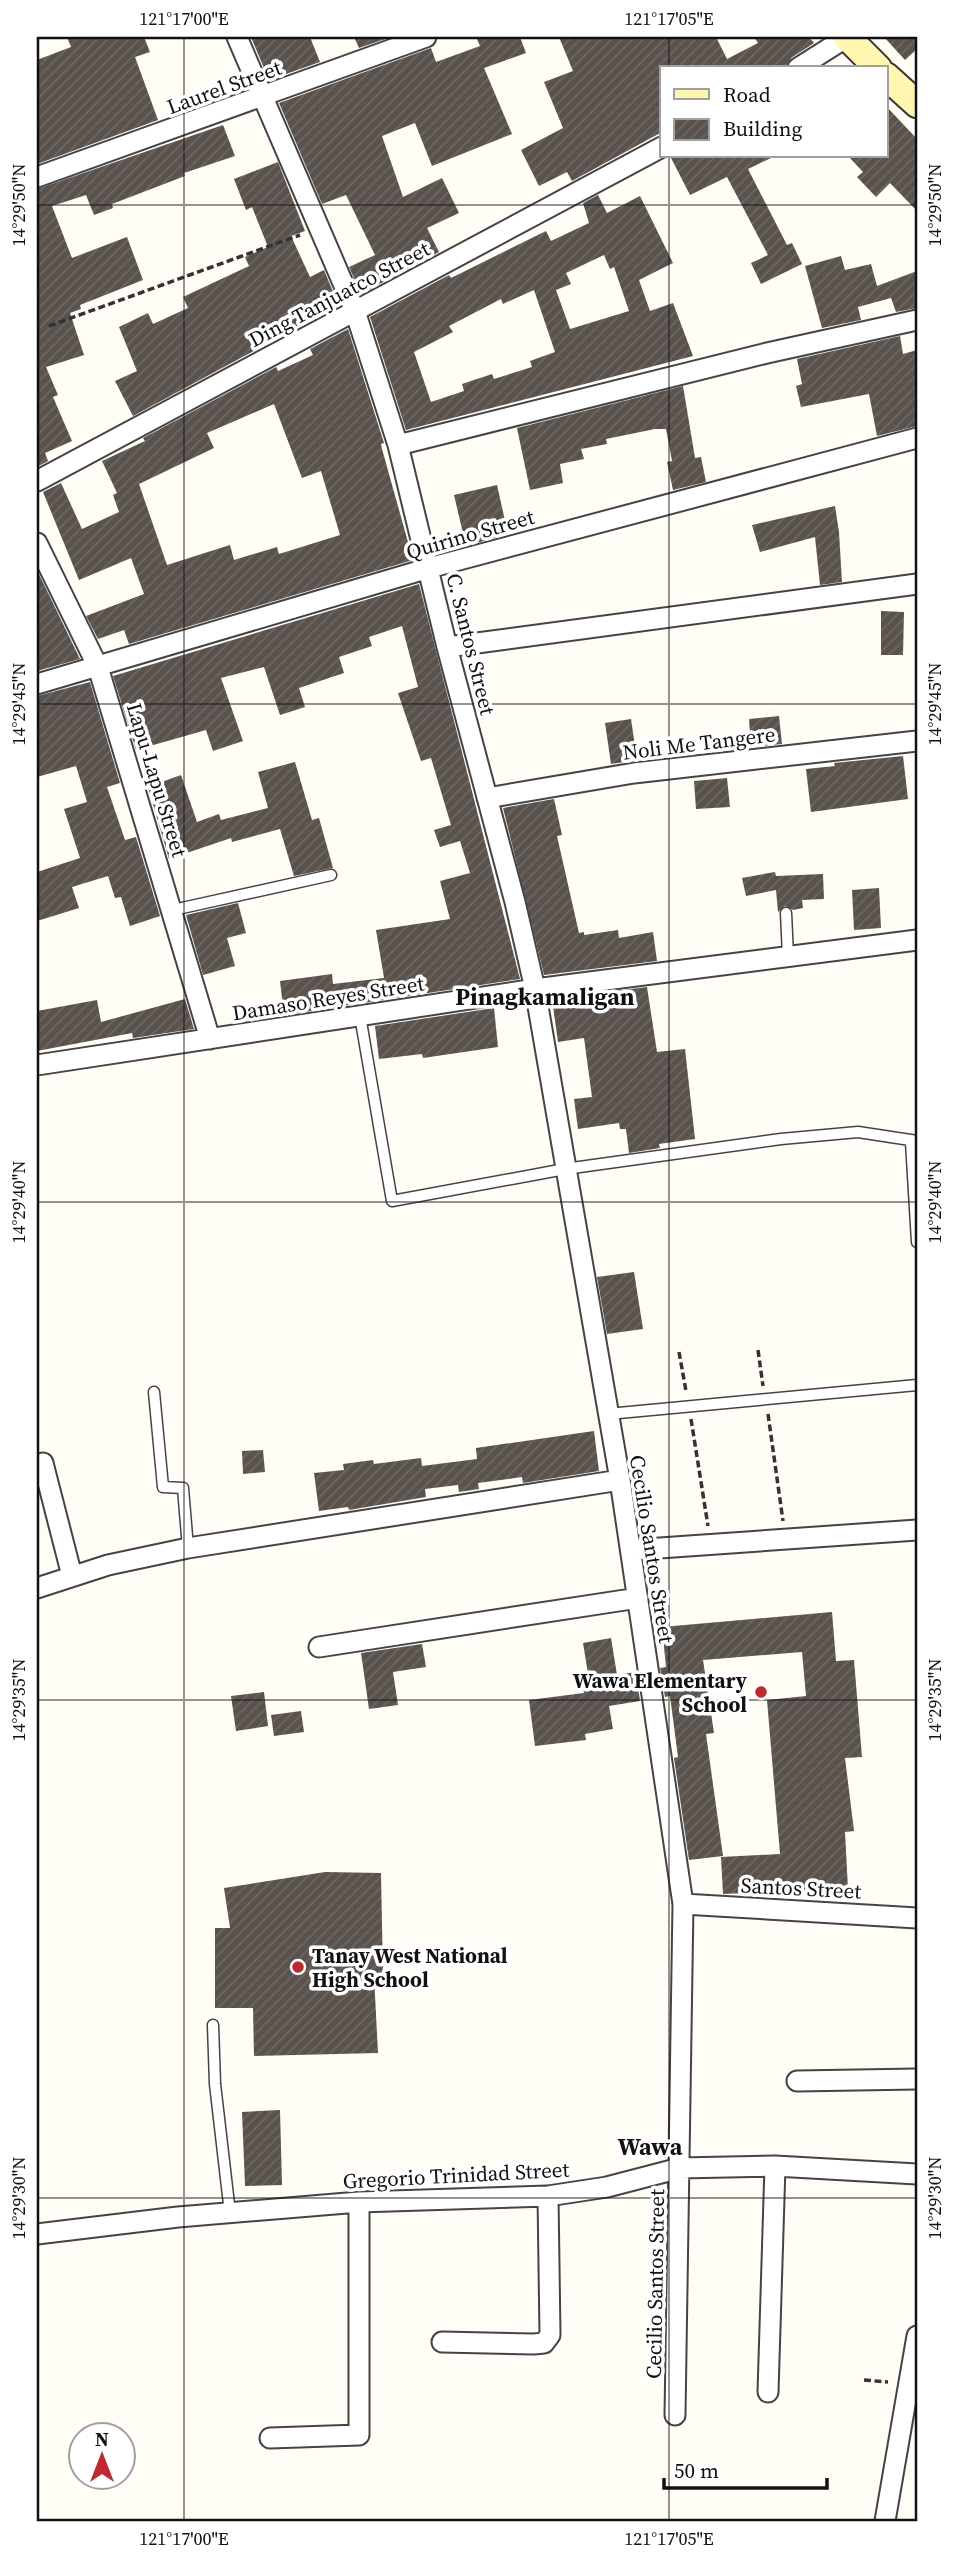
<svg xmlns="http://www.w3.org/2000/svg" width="954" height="2558" font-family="'Source Serif 4',serif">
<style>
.building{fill:url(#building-hatch);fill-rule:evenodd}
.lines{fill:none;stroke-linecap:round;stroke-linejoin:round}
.service-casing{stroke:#444;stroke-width:13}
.minor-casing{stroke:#444;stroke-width:23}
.secondary-casing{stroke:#333;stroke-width:30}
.path{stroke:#333;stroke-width:3.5;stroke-dasharray:7 3.5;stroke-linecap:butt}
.service{stroke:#fff;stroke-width:10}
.minor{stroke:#fff;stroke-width:19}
.secondary{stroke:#fff6b0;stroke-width:26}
.ticks{fill:none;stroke:#111;stroke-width:2;stroke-opacity:0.45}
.poi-dot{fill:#c4262e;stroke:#fff;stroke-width:2.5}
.labels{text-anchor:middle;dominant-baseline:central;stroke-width:7;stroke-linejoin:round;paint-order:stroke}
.street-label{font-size:21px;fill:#111;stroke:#fff}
.poi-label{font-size:21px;font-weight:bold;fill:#111;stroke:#fff;text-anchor:end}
.quarter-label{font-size:24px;font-weight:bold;fill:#111;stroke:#fff}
.neatline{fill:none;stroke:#111;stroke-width:2.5}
.ticks-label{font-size:18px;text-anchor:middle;fill:#111}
</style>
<defs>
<pattern id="building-hatch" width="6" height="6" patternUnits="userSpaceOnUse" patternTransform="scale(1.75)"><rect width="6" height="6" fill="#5a524d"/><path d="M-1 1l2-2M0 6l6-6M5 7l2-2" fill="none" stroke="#6d6662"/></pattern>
</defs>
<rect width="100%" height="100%" fill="#fffdf5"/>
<path class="building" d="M67 37H144L150 52 135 57 158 120 37 164V60L71 47Z
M251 37H310L320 62 269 80Z
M354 37H391L359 48Z
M476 37H520L526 53 484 68 512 134 432 166 415 123 382 136 403 197 442 178 459 213 427 228 439 252 361 294 349 267 375 255 346 195 322 204 279 103 431 48 436 62 480 46Z
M559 37H716L727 59 758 43 754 37H809L814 43 791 58 786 68H662V132L572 181 567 172 539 186 521 150 563 128 544 82 573 71Z
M884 37H917V49L905 60Z
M886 106 917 139V211L890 183 876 197 857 177 863 172 848 156H886Z
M223 125 235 156 184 173 185 176 112 204 113 208 94 215 86 195 52 206 72 258 127 237 143 280 80 305 81 309 70 313 84 355 46 367 58 395 53 397 72 441 45 453 48 461 37 467V189Z
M670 156H775L748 169 787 245 792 243 802 264 761 284 751 263 768 255 727 177 690 195Z
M278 162 305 231 291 236 310 277 324 270 339 306 264 342 265 345 133 416 115 381 137 371 119 327 148 313 153 324 188 308 183 297 249 266 245 257 268 247 252 207 246 210 234 179Z
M598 195 607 213 640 196 673 263 639 280 650 311 673 303 693 356 406 430 370 317 449 275 451 278 546 231 551 241 589 223 583 203ZM604 255 610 269 614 267 629 311 570 329 556 290 571 284 566 273ZM534 290 555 352 530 361 532 367 494 379 492 374 462 384 464 391 431 402 414 352 453 332 449 326 501 299 503 304Z
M841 256 845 270 871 264 877 286 917 271V308L896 312 891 298 858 307 861 320 822 328 805 266Z
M348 329 384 443 381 444 382 449 413 560 129 644 124 630 98 639 86 616 144 594 131 558 79 580 43 492 61 483 82 529 119 512 113 495 117 493 102 461 145 441 143 438 276 367 278 371 313 355 310 349ZM274 404 302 478 321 471 340 535 279 554 277 547 234 560 230 545 167 565 139 484 214 448 207 433Z
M900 336 903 354 917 350V426L877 436 869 394 801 407 796 386 802 384 797 359Z
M683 386 695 458 701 457 706 482 673 490 667 462 672 461 666 429H655L606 439 607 444 581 449 584 459 560 464 563 483 530 490 517 428Z
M497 485 508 534 466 546 454 495Z
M835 506 839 532 842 582 820 585 815 537 760 552 752 525Z
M37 570 80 659 37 671Z
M419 584 520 979 284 1015 280 981 332 974 333 984 384 978 376 930 450 919 440 881 470 873 460 841 440 847 434 830 451 825 431 758 421 761 398 693 418 687 402 626 369 637 372 646 339 657 344 673 299 688 305 707 280 715 264 667 221 678 243 741 213 751 206 730 136 750 113 676Z
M881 611 904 612 903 655H881Z
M90 682 120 783 107 787 125 840 136 837 160 916 130 926 121 897 115 898 108 876 72 887 79 908 37 921V872L80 858 64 809 87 802 76 766 37 777V696Z
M779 716 782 744 751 747 749 719Z
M631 719 637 760 611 764 605 723Z
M903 756 908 799 811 812 806 769 835 766 834 763Z
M295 762 312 820 319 818 333 868 294 876 280 829 232 842 231 838 169 859 148 787 181 775 197 822 219 814 221 820 268 808 258 772Z
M727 778 730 807 696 809 694 781Z
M554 799 562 835 557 836 579 933 584 932V935L618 930 619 938 653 932 657 961 544 975 503 808Z
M775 872 776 876 823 874 824 899 802 900 803 908 793 910 785 906 778 912 776 890 746 896 742 878Z
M879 888 881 928 854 930 852 890Z
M238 903 246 933 227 938 235 966 203 975 186 915Z
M647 987 657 1052 685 1049 695 1139 659 1144 660 1148 629 1153 626 1129H620L619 1123 578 1129 574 1099 592 1097 584 1038 558 1042 552 999Z
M185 999 194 1029 133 1038 132 1033 37 1051V1011L97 1000 101 1022Z
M494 1008 498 1047 423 1058 422 1054 379 1059 375 1026Z
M634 1272 643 1329 607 1334 597 1277Z
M594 1431 599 1471 523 1483 522 1477 478 1483 479 1489 459 1492 458 1485 425 1489 426 1497 349 1510 348 1507 319 1511 314 1473 344 1470 343 1464 373 1460 374 1464 421 1458 422 1466 477 1459 476 1448Z
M263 1450 265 1472 243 1474 242 1451Z
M832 1612 836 1661 854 1660 862 1757 845 1758 854 1831 845 1832 848 1889 723 1894 721 1857 780 1854 767 1700 806 1696 802 1652 703 1660 714 1733 706 1734 723 1856 689 1860 674 1758 678 1757 670 1696 665 1697 660 1668 666 1667 662 1627Z
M611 1638 617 1675 636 1672 640 1701 609 1706 613 1729 585 1734 586 1740 535 1746 529 1700 584 1693 582 1681 589 1680 583 1643Z
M422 1644 426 1667 393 1672 398 1705 369 1709 361 1653Z
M264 1692 268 1726 236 1731 231 1696Z
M301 1711 304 1732 274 1736 271 1715Z
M325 1872 381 1873 383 1976H374L378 2053 254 2056 253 2008H215V1928H230L224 1888Z
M280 2110 282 2185 245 2186 242 2112Z"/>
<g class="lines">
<g class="service-casing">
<path id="service" d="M173 910 331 875
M786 913 788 956
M360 1016 392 1201 565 1169 781 1139 858 1132 917 1141
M911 1142 917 1242
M154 1392 163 1487 183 1488 188 1548
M608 1414 917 1385
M213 2025 215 2084 230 2213"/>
</g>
<g class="minor-casing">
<path id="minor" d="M237 37 355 311 398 445 447 647 515 902 535 989 620 1480 683 1904 675 2415
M798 68 847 37
M37 177 426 37
M398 445 767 353 917 320
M37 481 662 147
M37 543 98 667 210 1039
M447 647 917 584
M37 684 429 568 917 438
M487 798 634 773 917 741
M37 1065 535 989 917 940
M43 1463 72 1576
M631 1550 917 1530
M37 1588 108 1565 188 1548 620 1480
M319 1647 638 1598
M683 1904 917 1918
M797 2081 917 2079
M37 2234 178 2217 359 2202 548 2196 607 2187 680 2168 775 2166 917 2174
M442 2342 534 2344 544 2343 550 2335 548 2196
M768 2392 775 2166
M270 2438 359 2435V2202
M885 2521 917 2336"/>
</g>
<g class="secondary-casing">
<path id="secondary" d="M847 37 878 68
M886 76 917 104"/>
</g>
<path class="path" d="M49 326 300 235
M758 1350 763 1386
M679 1352 686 1391
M768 1414 783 1521
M691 1419 708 1526
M864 2380 888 2382"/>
<use href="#service" class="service"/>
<use href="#minor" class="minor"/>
<use href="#secondary" class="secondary"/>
</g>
<path class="ticks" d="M184 37V2521M669 37V68M669 156V2521M37 205H917M37 704H917M37 1202H917M37 1700H917M37 2198H917"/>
<g class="poi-dot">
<circle cx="761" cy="1692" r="7"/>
<circle cx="298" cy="1967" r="7"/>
</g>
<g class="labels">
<g class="street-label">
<text transform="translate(224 87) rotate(-20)">Laurel Street</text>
<text transform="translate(339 294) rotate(-28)">Ding Tanjuatco Street</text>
<text transform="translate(470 534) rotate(-16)">Quirino Street</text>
<text transform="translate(471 644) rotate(76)">C. Santos Street</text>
<text transform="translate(699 743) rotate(-7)">Noli Me Tangere</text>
<text transform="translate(157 780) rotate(73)">Lapu-Lapu Street</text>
<text transform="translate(328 998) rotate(-9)">Damaso Reyes Street</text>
<text transform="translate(652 1549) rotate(81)">Cecilio Santos Street</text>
<text transform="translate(801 1888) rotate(3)">Santos Street</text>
<text transform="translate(456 2175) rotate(-3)">Gregorio Trinidad Street</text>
<text transform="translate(655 2284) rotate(-89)">Cecilio Santos Street</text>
</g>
<g class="poi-label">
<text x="747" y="1680">Wawa Elementary<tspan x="747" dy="24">School</tspan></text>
<text x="312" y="1955" text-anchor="start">Tanay West National<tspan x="312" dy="24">High School</tspan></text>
</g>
<g class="quarter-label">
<text x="545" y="996">Pinagkamaligan</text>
<text x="650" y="2146">Wawa</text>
</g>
</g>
<rect width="954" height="2558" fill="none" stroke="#ffffff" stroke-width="77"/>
<rect x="660" y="66" width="228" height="91" fill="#ffffff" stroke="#a0a0a0" stroke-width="2"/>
<rect x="674" y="89" width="35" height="10" fill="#fff6b0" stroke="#a0a0a0" stroke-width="2"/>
<text x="723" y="102" font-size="21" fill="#111111">Road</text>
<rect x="674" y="119" width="35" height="21" fill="url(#building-hatch)" stroke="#a0a0a0" stroke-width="2"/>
<text x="723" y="136" font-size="21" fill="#111111">Building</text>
<g transform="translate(102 2456)"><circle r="33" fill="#ffffff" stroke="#a0a0a0" stroke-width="2"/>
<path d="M0-5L12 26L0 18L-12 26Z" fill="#c4262e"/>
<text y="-10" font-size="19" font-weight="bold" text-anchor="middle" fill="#111111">N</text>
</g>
<path d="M664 2478v10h163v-10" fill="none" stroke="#111111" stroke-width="3.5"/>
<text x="674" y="2478" font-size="21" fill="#111111" stroke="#ffffff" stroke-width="5" paint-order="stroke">50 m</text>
<rect x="38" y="38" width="878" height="2482" class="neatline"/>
<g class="ticks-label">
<text x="184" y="25">121°17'00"E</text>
<text x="669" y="25">121°17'05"E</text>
<text transform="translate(19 205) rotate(-90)" y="6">14°29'50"N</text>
<text transform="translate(935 205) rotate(-90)" y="6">14°29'50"N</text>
<text transform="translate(19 704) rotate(-90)" y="6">14°29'45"N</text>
<text transform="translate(935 704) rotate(-90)" y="6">14°29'45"N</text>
<text transform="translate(19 1202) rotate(-90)" y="6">14°29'40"N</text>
<text transform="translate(935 1202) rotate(-90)" y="6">14°29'40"N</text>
<text transform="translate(19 1700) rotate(-90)" y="6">14°29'35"N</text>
<text transform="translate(935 1700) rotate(-90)" y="6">14°29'35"N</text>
<text transform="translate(19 2198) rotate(-90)" y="6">14°29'30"N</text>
<text transform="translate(935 2198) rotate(-90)" y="6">14°29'30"N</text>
<text x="184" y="2545">121°17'00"E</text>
<text x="669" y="2545">121°17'05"E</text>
</g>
</svg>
